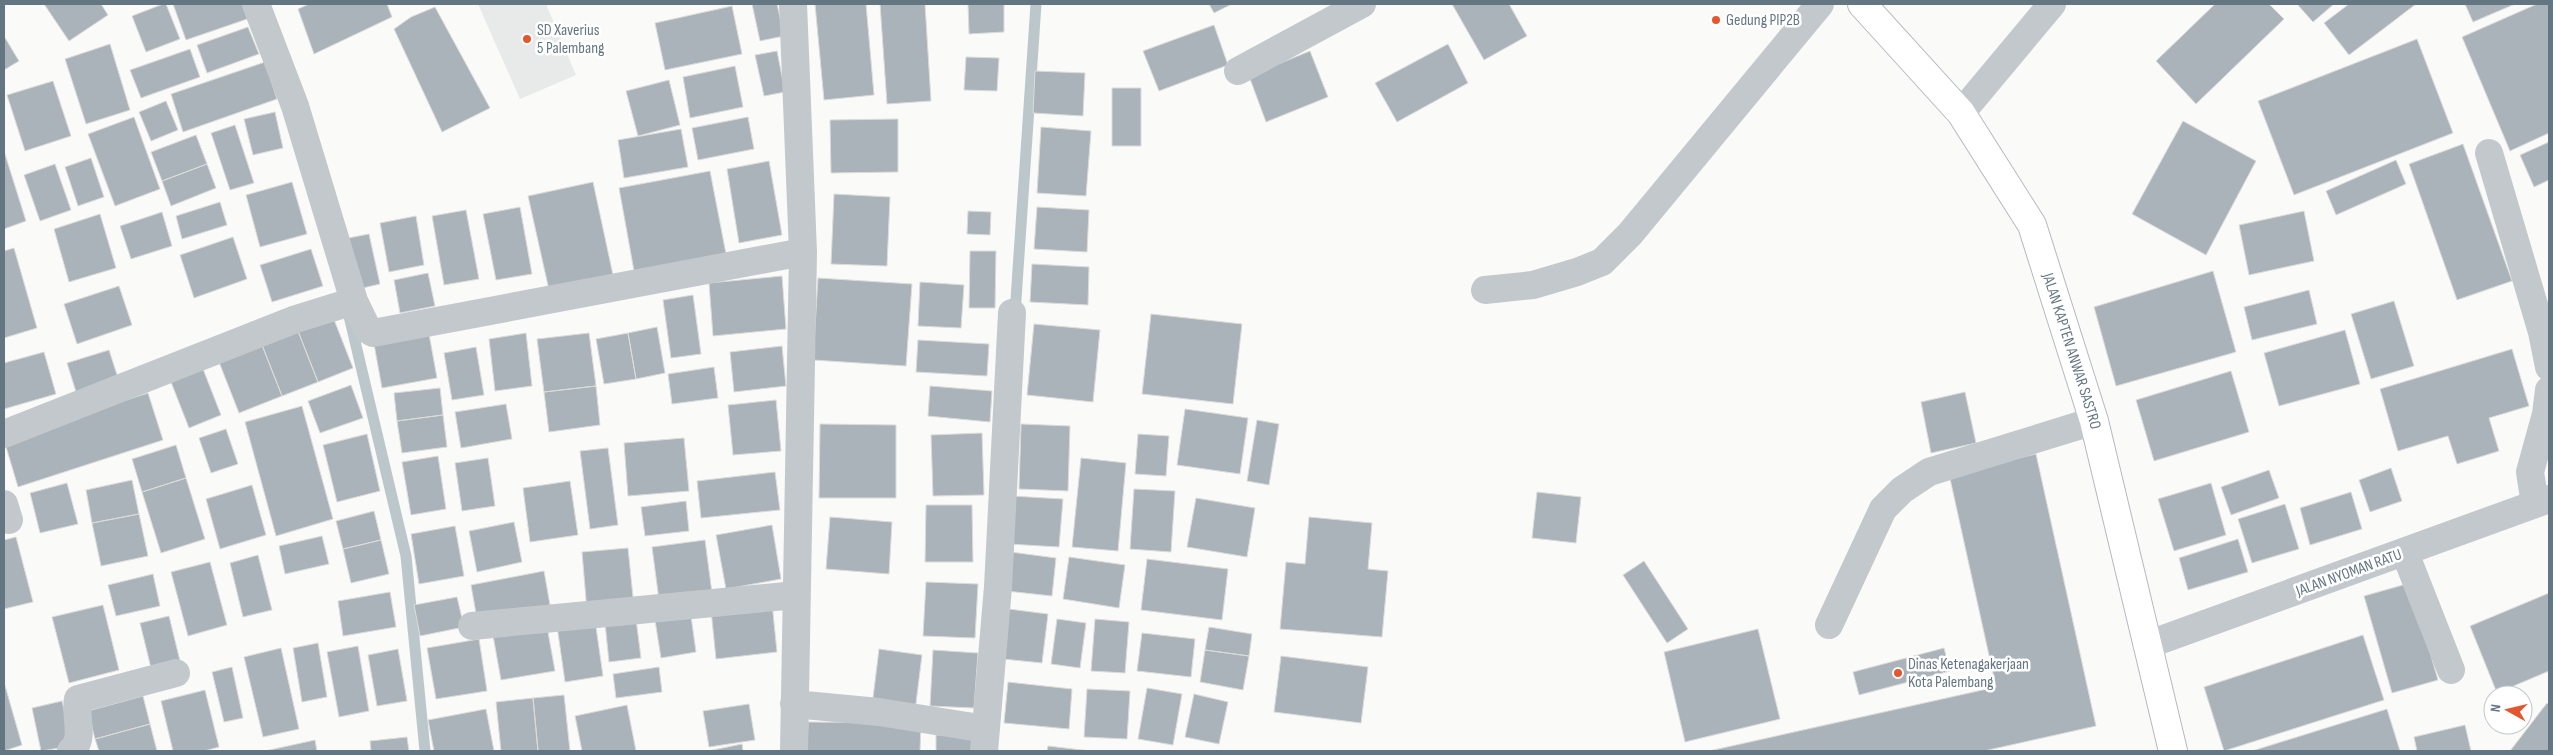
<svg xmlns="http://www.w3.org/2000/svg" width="2553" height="755" font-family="'Sofia Sans Condensed',sans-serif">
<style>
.built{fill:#e8e9e9}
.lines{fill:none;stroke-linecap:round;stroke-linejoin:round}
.stream{stroke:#bbc7cb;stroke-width:11}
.building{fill:#aab3b9;stroke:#dcdcda}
.secondary-casing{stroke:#b3babf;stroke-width:30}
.street{stroke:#c3c8cc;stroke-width:28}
.secondary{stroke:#fff;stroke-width:28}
.poi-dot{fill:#e4572e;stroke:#fff;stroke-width:2}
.labels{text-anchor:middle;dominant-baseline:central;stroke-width:5;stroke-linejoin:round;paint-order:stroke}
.poi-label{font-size:16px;fill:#657683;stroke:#fff;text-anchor:start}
.street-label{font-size:16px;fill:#657683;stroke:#fff}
</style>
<rect width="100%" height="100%" fill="#fafaf8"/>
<path class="built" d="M478 4H546L576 75 520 99Z"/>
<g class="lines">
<path class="stream" d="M1015 314 1036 4
M349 316 406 556 425 751"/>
</g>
<path class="building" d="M44 4H101L108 15 69 41Z
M163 4H166L180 39 146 52 132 16Z
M173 4H244L250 18 186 40Z
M309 4H387L392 17 314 54 298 9Z
M752 4H777L784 36 760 41Z
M815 4H866L874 95 824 100Z
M880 4H925L931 101 887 104Z
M968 4H1004V32L969 34Z
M1209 4H1232L1214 13Z
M1452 4H1509L1527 36 1484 60Z
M2215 4H2269L2284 19 2196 104 2156 61Z
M2297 4H2334L2313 22Z
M2349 4H2416L2349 55 2324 23Z
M2465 4H2515L2473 22Z
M2537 4H2549V133L2510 151 2462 37Z
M732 6 742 54 665 70 655 23Z
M435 7 490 108 442 132 394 29 411 17Z
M1214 25 1228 65 1159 91 1143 51Z
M248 27 259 54 207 73 197 45Z
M4 36 19 61 4 70Z
M2417 39 2453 133 2294 195 2258 101Z
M110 44 130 110 86 124 65 59Z
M1448 44 1468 83 1397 122 1375 83Z
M190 49 200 77 141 98 130 70Z
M777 51 785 92 764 96 755 55Z
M1310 51 1328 97 1266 122 1249 76Z
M966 57 999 58 997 91 964 90Z
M265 62 277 99 183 132 171 94Z
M735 66 743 107 690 118 683 77Z
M1035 71 1085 73 1083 116 1033 113Z
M669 80 680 125 638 136 626 91Z
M53 81 71 136 25 151 7 95Z
M1112 88H1141V146H1112Z
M166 101 178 130 151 141 139 112Z
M275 112 283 148 253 155 244 119Z
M134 117 160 189 115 206 88 134Z
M748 117 754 149 698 160 692 128Z
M898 119V172L831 173 830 120Z
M2183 121 2256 161 2206 255 2132 214Z
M235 125 254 183 230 190 211 133Z
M1041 127 1091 131 1086 196 1037 193Z
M681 129 688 167 624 178 618 140Z
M196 135 207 164 162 181 151 152Z
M2549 142V180L2534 187 2520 155Z
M2463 144 2512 281 2457 300 2409 164Z
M4 151 26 221 4 229Z
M91 158 104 197 78 206 65 167Z
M2396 160 2406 184 2336 215 2326 191Z
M769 161 782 235 739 243 727 169Z
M55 164 71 210 40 221 24 175Z
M207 164 216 188 171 206 162 181Z
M710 171 726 254 634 271 619 188Z
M292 182 307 234 260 247 246 195Z
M593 182 613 275 549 290 528 196Z
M834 194 890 197 887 266 831 264Z
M220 202 227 225 182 239 176 216Z
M520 207 532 274 496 280 483 214Z
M1037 207 1089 210 1087 252 1034 249Z
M466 210 479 279 444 285 432 216Z
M968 211 991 212 990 235 967 234Z
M2304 211 2314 261 2249 275 2239 225Z
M162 212 172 246 131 259 120 226Z
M100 214 116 268 69 282 54 229Z
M416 216 424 265 389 272 380 223Z
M369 234 380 284 354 290 343 239Z
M233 237 247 279 194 298 180 255Z
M14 248 37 328 4 338V251Z
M311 249 323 286 272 302 260 265Z
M970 251H996L995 308H969Z
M1032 264 1089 267 1088 305 1030 302Z
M2213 271 2236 352 2116 386 2094 307Z
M428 273 435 306 400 313 394 280Z
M782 276 786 329 713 336 709 283Z
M818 278 912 284 906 366 813 360Z
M920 282 964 285 961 328 918 326Z
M119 286 132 325 77 344 64 304Z
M2309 290 2317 324 2252 340 2244 307Z
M693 295 701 354 671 358 663 300Z
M2394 301 2414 366 2371 379 2351 314Z
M1151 314 1242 324 1233 404 1142 394Z
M333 317 353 368 318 382 298 331Z
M1034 324 1100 330 1093 402 1027 395Z
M657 327 665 373 636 379 628 333Z
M2345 330 2360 384 2279 406 2264 353Z
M298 331 318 382 282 396 262 345Z
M526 333 532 386 495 391 489 339Z
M589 333 596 386 544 392 537 339Z
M628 333 636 379 604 384 596 339Z
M429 334 437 378 382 388 374 344Z
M918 340 989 344 987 376 916 372Z
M262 345 282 396 239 413 219 362Z
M782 346 786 386 734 392 730 352Z
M476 347 484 395 452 400 444 353Z
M2512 349 2529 406 2489 418 2499 451 2457 464 2448 436 2398 451 2380 389Z
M109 350 119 381 77 395 67 363Z
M44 352 56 394 4 409V363Z
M714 367 718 398 672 404 668 374Z
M203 369 221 415 189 428 171 382Z
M2231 371 2249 432 2154 461 2136 400Z
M351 385 363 418 320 433 308 401Z
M596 386 600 425 549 432 544 392Z
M930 386 992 391 990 422 928 416Z
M440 388 443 415 397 421 394 393Z
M1965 392 1976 443 1931 453 1921 402Z
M148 393 163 440 18 487 4 440Z
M776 400 781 451 733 455 728 405Z
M506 404 512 439 461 448 455 412Z
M302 406 333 519 276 536 245 422Z
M1185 409 1248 418 1240 474 1177 465Z
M443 415 447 447 402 453 397 421Z
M1257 420 1279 424 1269 485 1247 481Z
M820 424 896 425V498H819Z
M1021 424 1070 426 1068 491 1019 489Z
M226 429 238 464 211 473 199 438Z
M982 433 984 495 933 496 931 435Z
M367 434 380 491 337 502 323 445Z
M1138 434 1169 436 1166 476 1135 474Z
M684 438 689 491 628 496 624 443Z
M176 445 186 478 142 492 132 459Z
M608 448 618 525 590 529 580 451Z
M2036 454 2096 726 1984 751H1709L1996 687 1949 474Z
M438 456 446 509 411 515 402 462Z
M488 458 495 506 462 511 455 463Z
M1081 458 1126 463 1118 551 1072 547Z
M2391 468 2402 501 2370 512 2359 480Z
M2269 470 2279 498 2231 515 2221 487Z
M775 472 780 510 701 518 697 481Z
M186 478 205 539 161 553 142 492Z
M132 480 139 514 92 523 86 490Z
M570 481 578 535 530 542 523 488Z
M67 483 78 524 40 533 30 493Z
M2211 483 2226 535 2174 551 2158 499Z
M252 485 266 535 220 549 206 499Z
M1134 489 1175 491 1171 552 1130 549Z
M1537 492 1581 497 1576 543 1532 538Z
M2351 492 2362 529 2310 545 2300 508Z
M1012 496 1063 499 1059 547 1009 544Z
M1196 498 1255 508 1247 557 1187 547Z
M686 501 689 531 645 536 641 507Z
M2285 504 2299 549 2252 563 2238 519Z
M926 505H972L973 562H925Z
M374 511 381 540 343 549 336 521Z
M139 514 148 556 101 566 92 523Z
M830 517 892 522 889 574 826 569Z
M1309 517 1372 523 1368 569 1388 571 1382 637 1280 629 1286 562 1305 564Z
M514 522 522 562 477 572 469 531Z
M772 525 781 579 726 589 716 535Z
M455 526 464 576 419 584 411 534Z
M322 536 329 564 285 574 279 546Z
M16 537 33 602 4 609V540Z
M2238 539 2248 572 2188 590 2179 558Z
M381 540 389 574 351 583 343 549Z
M705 540 712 593 659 600 652 547Z
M628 548 634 607 587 611 582 552Z
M1011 552 1056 558 1052 596 1006 591Z
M258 555 272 610 243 617 230 563Z
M1069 557 1125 565 1119 608 1063 599Z
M1147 559 1228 569 1222 620 1141 610Z
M1644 561 1688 629 1667 643 1623 575Z
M210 562 227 625 188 636 171 572Z
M544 571 550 605 477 619 471 585Z
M153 574 160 606 116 616 108 585Z
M926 582 978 584 975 638 923 636Z
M2410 583 2438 680 2392 693 2364 596Z
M390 592 396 627 343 636 338 601Z
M2549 593V671L2497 693 2470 626Z
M457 597 464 627 420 636 414 605Z
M772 603 777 652 716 659 711 610Z
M103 605 119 670 69 683 52 617Z
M690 609 696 652 661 658 654 614Z
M1009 609 1048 614 1042 663 1003 659Z
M169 616 180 661 151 668 140 623Z
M636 619 641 658 609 662 605 623Z
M1057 619 1086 623 1080 668 1051 664Z
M1095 619 1129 622 1125 673 1091 671Z
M595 620 603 676 565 682 557 626Z
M546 621 555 671 501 680 492 630Z
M1209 627 1252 634 1249 656 1205 650Z
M1758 629 1780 719 1685 742 1664 652Z
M1142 633 1195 639 1191 677 1137 671Z
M2363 635 2384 700 2224 751 2204 687Z
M479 639 487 691 436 699 427 648Z
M318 643 327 697 302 702 293 648Z
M358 646 369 711 339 717 327 652Z
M281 648 299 729 263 737 244 657Z
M1944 648 1950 671 1859 695 1853 672Z
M398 649 407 701 377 706 368 655Z
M879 649 922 655 915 711 872 706Z
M933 650 978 653 974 708 930 706Z
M1205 650 1249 656 1243 690 1200 682Z
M1281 656 1368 667 1361 723 1274 712Z
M232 667 243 718 224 722 212 672Z
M659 667 662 692 616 698 613 674Z
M4 682 22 745 4 751Z
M1008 682 1072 689 1069 729 1004 723Z
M1147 688 1182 694 1173 745 1138 739Z
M1087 689 1130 691 1127 739 1084 737Z
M205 690 219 747 204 751H173L161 701Z
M1194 694 1228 702 1219 744 1185 737Z
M564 695 570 751H538L533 698Z
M143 696 150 724 95 739 88 711Z
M533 698 538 751H501L496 702Z
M62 701 72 746 41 751 32 708Z
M2547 703 2549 705V751H2510Z
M749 704 755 740 709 747 703 711Z
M627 705 636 751H582L575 716Z
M486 709 494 751H434L428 720Z
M2387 709 2400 751H2252Z
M808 722 921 723 920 751H807Z
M150 724 157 751H99L95 739Z
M2465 725 2471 751H2417L2414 737Z
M972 734V751H936V735Z
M407 737 409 751H371L370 741Z
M315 740 317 751H265Z
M742 744 743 751H708Z
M1048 746 1091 751H1047Z"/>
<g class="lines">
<g class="secondary-casing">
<g id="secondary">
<path id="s1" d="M1862 4 1961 113 2032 225 2094 421 2173 751"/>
</g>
</g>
<path class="street" d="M793 4 803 252 794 751
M1238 71 1362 4
M1961 113 2052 4
M2489 153 2542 332 2549 367
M1485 290 1533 285 1577 272 1602 262 1630 234 1820 4
M354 301 368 330 373 333 803 252
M4 434 296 319 354 301 295 106 256 4
M4 504 9 520
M2535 504 2530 472 2546 414 2549 390
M2405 553 2451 670
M1829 625 1883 509 1902 490 1929 472 2094 421
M472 626 796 595
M2147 645 2549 499
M794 704 879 712 986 729
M71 751C86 739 74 715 78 699L176 673
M984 751 998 587 1012 313"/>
<use href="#secondary" class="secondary"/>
</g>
<g class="poi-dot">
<circle cx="1716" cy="20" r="5"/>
<circle cx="527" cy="39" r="5"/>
<circle cx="1898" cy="673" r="5"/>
</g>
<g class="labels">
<g class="poi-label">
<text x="1726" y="20">Gedung PIP2B</text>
<text x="537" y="30">SD Xaverius<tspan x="537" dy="18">5 Palembang</tspan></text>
<text x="1908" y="664">Dinas Ketenagakerjaan<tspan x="1908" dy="18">Kota Palembang</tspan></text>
</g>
<g class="street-label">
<text stroke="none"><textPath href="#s1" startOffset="412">JALAN KAPTEN ANWAR SASTRO</textPath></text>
<text transform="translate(2349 573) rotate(-20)">JALAN NYOMAN RATU</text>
</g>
</g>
<rect width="2553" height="755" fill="none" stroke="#657683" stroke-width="10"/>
<g transform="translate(2508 710) rotate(278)"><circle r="24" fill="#ffffff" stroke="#c1c8cd"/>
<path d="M0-4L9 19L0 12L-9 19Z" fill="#e4572e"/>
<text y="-8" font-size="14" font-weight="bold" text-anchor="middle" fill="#657683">N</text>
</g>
</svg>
